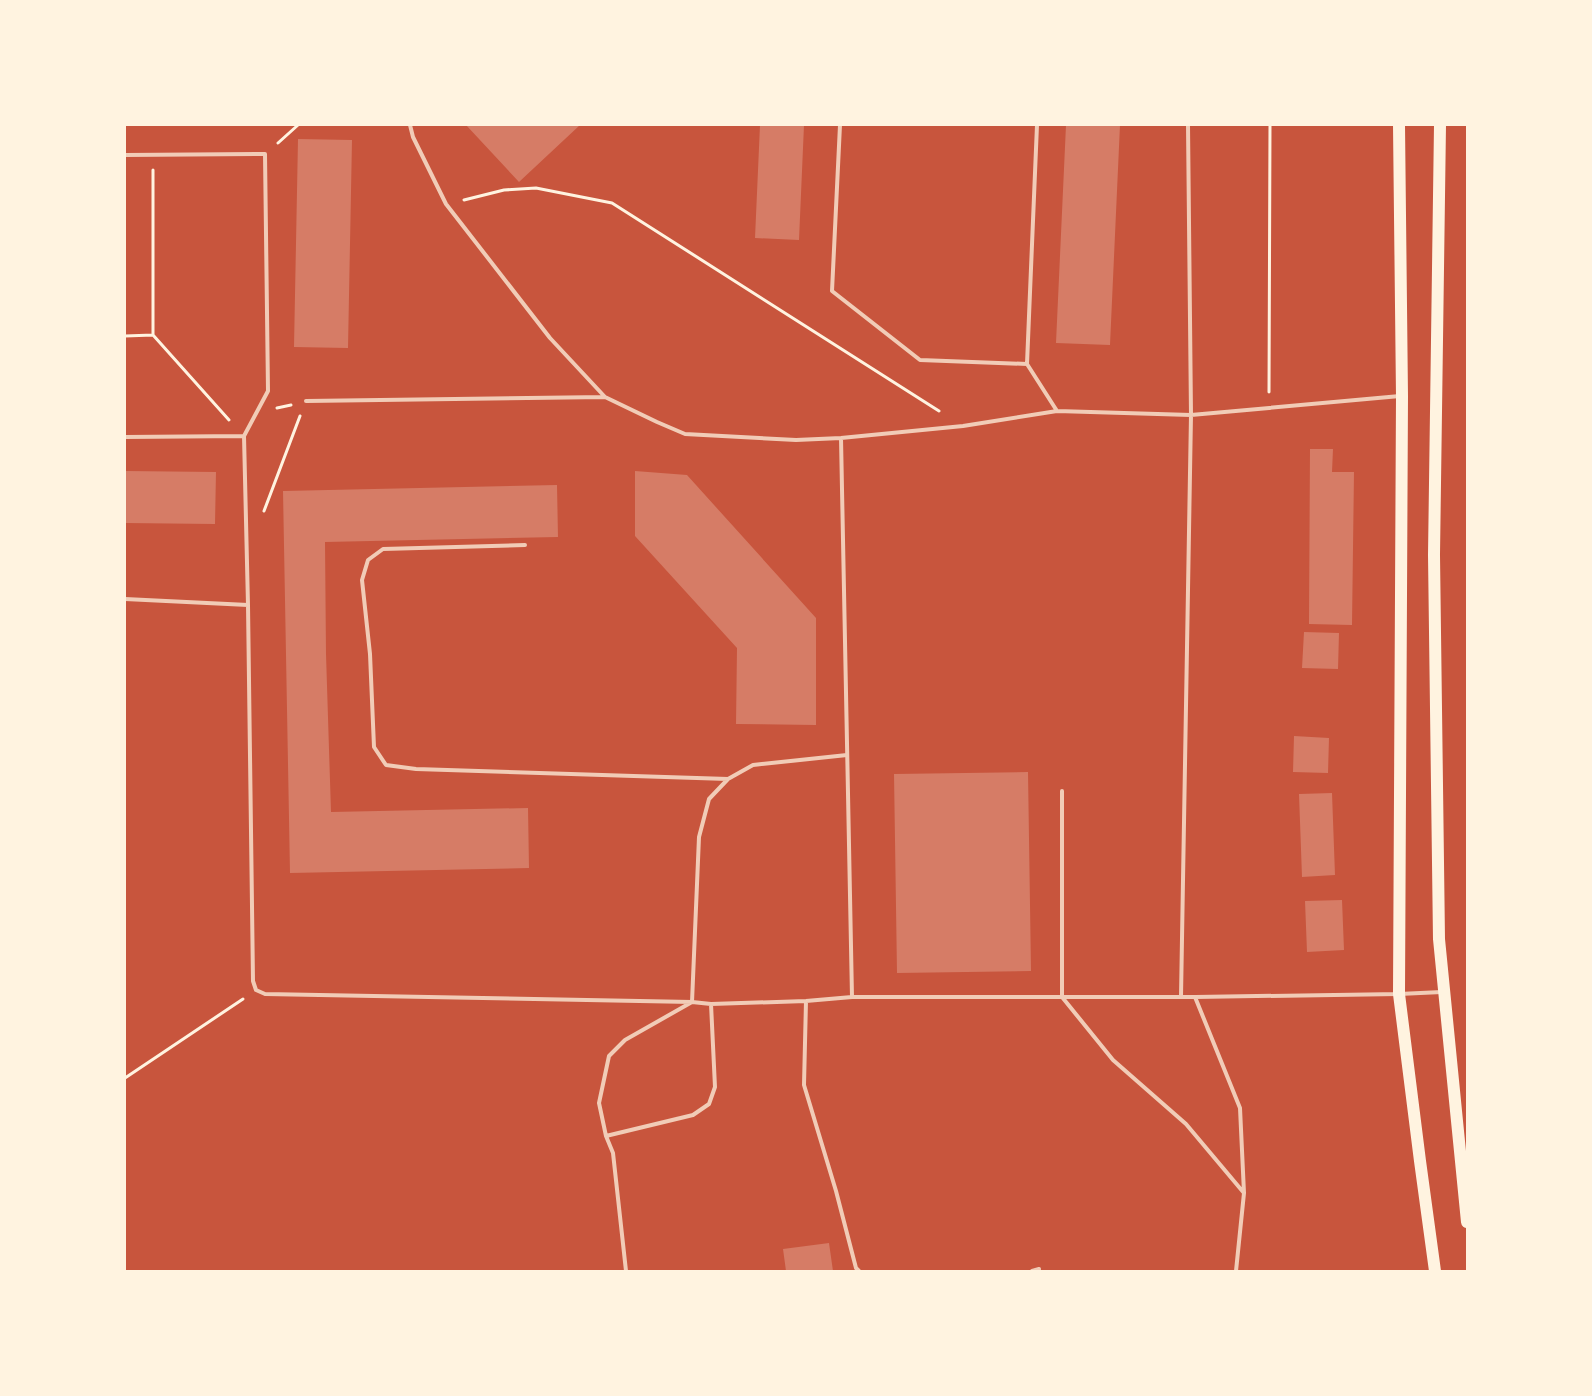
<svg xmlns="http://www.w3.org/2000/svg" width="1592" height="1396" font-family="Raleway,sans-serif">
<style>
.building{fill:#d67c66}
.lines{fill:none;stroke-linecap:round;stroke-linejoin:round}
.path{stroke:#fff3e0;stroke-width:3}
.service{stroke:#f1ccb7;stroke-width:4}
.primary{stroke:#fff3e0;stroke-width:12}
</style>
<rect width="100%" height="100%" fill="#c8553d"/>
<path class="building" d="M466 125H580L519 182Z
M760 125H804L799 240 755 238Z
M1066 125H1120L1110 345 1056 343Z
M298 139 352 140 348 348 294 347Z
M1310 449H1333L1332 472H1354L1352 625 1309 624Z
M125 471 216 472 215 524 125 523Z
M635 471 687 475 816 618V725L736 724 737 648 635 536Z
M557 485 558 537 325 542 326 654 331 812 528 808 529 868 290 873 283 491Z
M1304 632 1339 633 1338 669 1302 668Z
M1294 736 1329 738 1328 773 1293 772Z
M1028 772 1031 971 897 973 894 774Z
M1332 793 1335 875 1302 877 1299 794Z
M1342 900 1344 950 1307 952 1305 901Z
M829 1243 833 1271H786L783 1249Z"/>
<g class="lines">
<path class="path" d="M278 143 298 125
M153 170V335L229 420
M464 200 504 190 536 188 612 203 939 411
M125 336 153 335
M1269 392 1270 125
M277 408 291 405
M264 511 300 416
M125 1078 243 999"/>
<path class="service" d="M410 125 413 137 446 204 550 338 605 397 657 422 685 434 796 440 841 438 963 426 1057 411
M840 125 832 291 920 360 1027 364
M1037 125 1027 364 1057 411 1191 415 1188 125
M125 155 265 154 268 391 244 436 248 605 253 981 256 990 265 994 692 1002 711 1004 806 1001 852 997H1195L1399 994 1442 992
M306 401 605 397
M125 437 244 436
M841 438 852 997
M525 545 383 549 368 560 362 580 370 654 374 747 386 765 416 769 728 779
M125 599 248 605
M1062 791V997L1113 1060 1186 1124 1244 1193
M1181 997 1191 415 1400 396
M1195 997 1240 1108 1244 1193 1236 1271
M806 1001 804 1085 836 1191 856 1268 859 1271
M606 1136 693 1115 709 1104 715 1087 711 1004
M626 1271 613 1153 606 1136 599 1103 609 1056 625 1040 692 1002 699 837 709 799 728 779 753 765 847 755
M1032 1271 1039 1269"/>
<path class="primary" d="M1399 125 1402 396 1399 994 1420 1161 1435 1271
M1440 125 1434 555 1439 939 1467 1222"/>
</g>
<rect width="1592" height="1396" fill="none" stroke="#fff3e0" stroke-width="252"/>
</svg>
